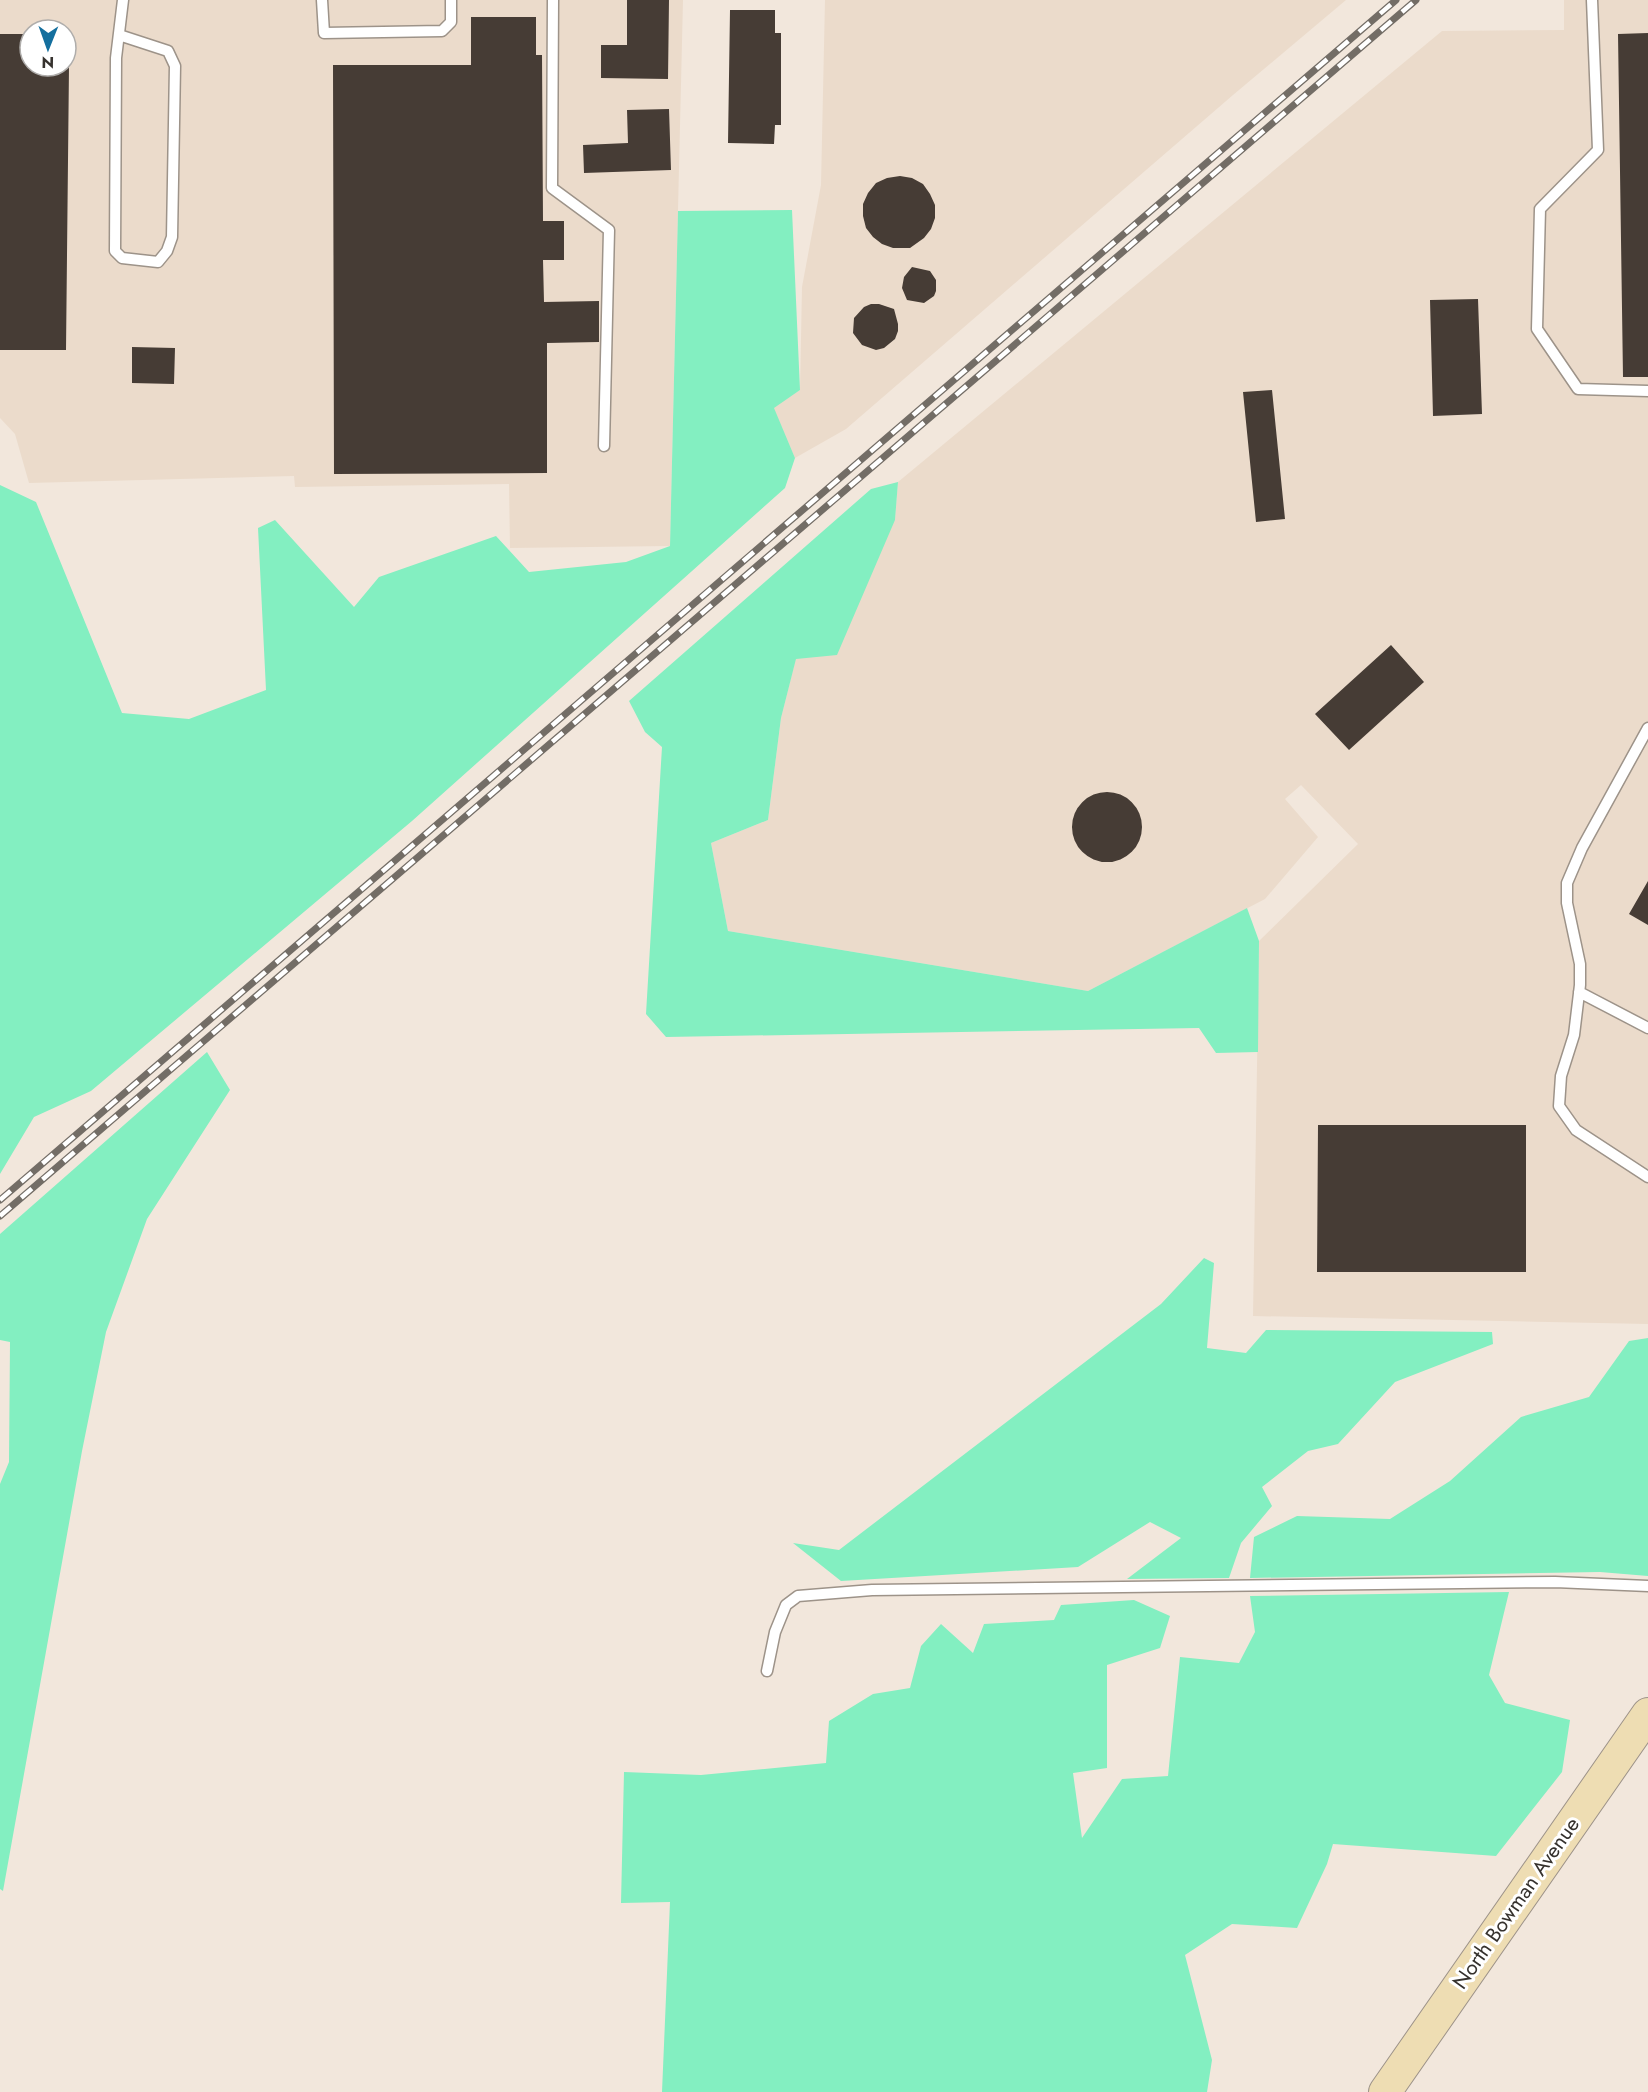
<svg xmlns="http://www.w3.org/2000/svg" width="1648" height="2092" font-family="Jost,sans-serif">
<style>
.built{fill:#ebdbcb;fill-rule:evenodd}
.green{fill:#83efc1}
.building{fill:#463c35}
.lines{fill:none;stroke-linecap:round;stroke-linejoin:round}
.lane-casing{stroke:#9d9389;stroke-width:13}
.secondary-casing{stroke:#9d9389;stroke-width:34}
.lane{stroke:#fff;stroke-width:10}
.secondary{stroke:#eeddb3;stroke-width:32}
.rail-casing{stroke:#736d66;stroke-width:7}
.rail{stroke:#fff;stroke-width:4.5;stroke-dasharray:14;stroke-linecap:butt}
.labels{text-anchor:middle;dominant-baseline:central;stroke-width:6;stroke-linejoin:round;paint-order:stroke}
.street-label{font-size:21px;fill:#36322e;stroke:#fff}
</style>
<rect width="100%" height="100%" fill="#f2e7dc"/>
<path class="built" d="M0 0H683L670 546 510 548 509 484 295 487 294 476 29 483 15 434 0 418ZM30 30H66V66H30Z
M825 0H1346L1233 95 846 429 795 458 773 407 800 390 802 287 821 185Z
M1564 0H1648V1324L1253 1316 1259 941 1358 844 1301 785 1285 799 1318 837 1265 899 1088 991 728 931 711 843 768 820 781 718 796 658 895 520 898 482 1442 31 1564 30Z"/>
<path class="green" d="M792 210 800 390 774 408 795 458 785 488 412 821 91 1091 34 1117 0 1174V485L36 502 122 713 189 719 266 690 258 528 275 520 354 607 379 577 496 536 529 572 626 562 670 546 678 211Z
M898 482 895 520 837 655 796 659 781 718 768 820 711 843 728 931 1088 991 1247 908 1259 941 1258 1052 1216 1053 1199 1028 666 1037 646 1014 662 747 645 732 629 701 871 489Z
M207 1052 230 1090 147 1219 106 1332 82 1451 3 1891 0 1889V1484L9 1462 10 1342 0 1340V1234Z
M1204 1258 1214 1263 1207 1348 1246 1353 1266 1330 1492 1332 1493 1344 1395 1382 1338 1444 1308 1451 1262 1487 1272 1506 1241 1543 1229 1578 1127 1579 1181 1538 1150 1522 1078 1567 841 1581 793 1543 839 1550 1161 1304Z
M1648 1338V1576L1600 1572 1250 1578 1254 1537 1297 1516 1390 1519 1450 1481 1521 1417 1589 1397 1629 1341Z
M1509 1592 1489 1675 1505 1703 1570 1720 1562 1772 1496 1856 1333 1844 1327 1864 1297 1928 1232 1924 1185 1955 1212 2060 1207 2092H662L670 1902 621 1903 624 1772 701 1775 826 1763 829 1721 873 1694 910 1688 921 1646 941 1624 973 1653 984 1624 1054 1620 1061 1605 1134 1600 1170 1616 1160 1648 1107 1665V1768L1073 1773 1082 1838 1122 1779 1168 1776 1180 1657 1239 1663 1255 1632 1250 1596Z"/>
<path class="building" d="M627 0H669L668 79 601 78V45H627Z
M730 10H775V33H781V125H775L774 144 728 143Z
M471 17H536V55H542L543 221H564V260H543L544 302 599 301V342L547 343V473L334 474 333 65H471Z
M1648 33V377H1623L1618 34Z
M0 34H30V66H69L66 350H0Z
M669 109 671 170 584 173 583 145 628 143 627 110Z
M900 176 912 178 923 184 930 194 935 205V218L931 229 924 238 910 248H893L882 244 873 237 866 228 863 216V204L868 193 876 183 887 178Z
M912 267 930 271 936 280V291L934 296 924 303 907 300 902 288 904 277Z
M1478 299 1482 414 1433 416 1430 300Z
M871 304H879L894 309 898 324V331L895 339 884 348 876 350 862 345 853 333 854 318 864 307Z
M132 347 175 348 174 384 132 383Z
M1272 390 1285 519 1256 522 1243 392Z
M1391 645 1424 682 1349 750 1315 714Z
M1072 827a35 35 0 1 1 70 0a35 35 0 1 1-70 0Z
M1648 881V925L1629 914Z
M1318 1125H1526V1272H1317Z"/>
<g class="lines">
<g class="lane-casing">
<path id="lane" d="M322 0 324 33 442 31 451 22V0
M553 0 552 188 609 230 604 446
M1592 0 1598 150 1540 209 1537 329 1578 389 1648 391
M119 35 168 51 175 66 172 237 167 251 158 262 122 258 115 251 116 58 123 0
M1648 728 1582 848 1567 883V903L1580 964V985L1574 1035 1561 1076 1559 1106 1576 1130 1648 1177
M1579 992 1648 1028
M767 1671 775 1632 786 1605 798 1596 872 1590 1555 1582 1648 1586"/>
</g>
<g class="secondary-casing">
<path id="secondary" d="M1385 2092 1648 1714"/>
</g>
<use href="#lane" class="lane"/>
<use href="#secondary" class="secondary"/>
<g class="rail-casing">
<path id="rail" d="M0 1200 1396 0
M0 1216 1416 0"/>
</g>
<use href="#rail" class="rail"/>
</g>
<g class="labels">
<g class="street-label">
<text transform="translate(1516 1903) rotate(-55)">North Bowman Avenue</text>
</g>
</g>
<g transform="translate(48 48) rotate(181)"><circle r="28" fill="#ffffff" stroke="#afadab" stroke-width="1.5"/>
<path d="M0-4.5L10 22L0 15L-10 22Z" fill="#146f9e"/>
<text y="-9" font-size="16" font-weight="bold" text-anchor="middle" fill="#36322e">N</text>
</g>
</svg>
